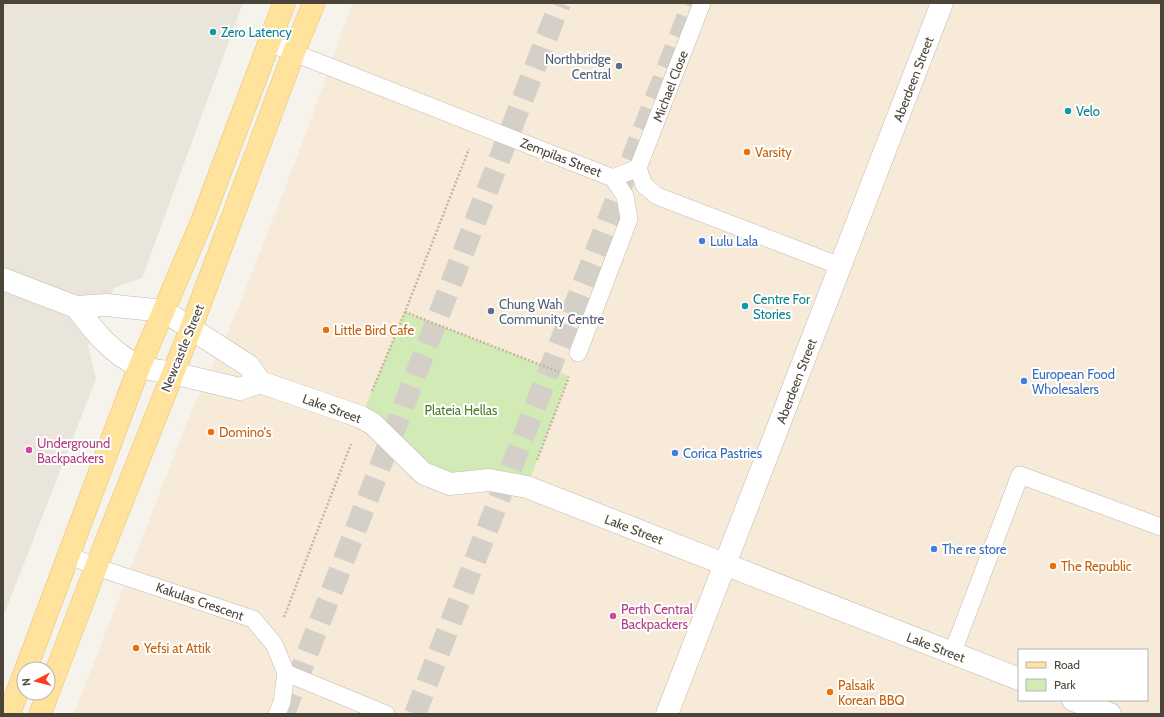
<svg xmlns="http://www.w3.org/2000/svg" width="1164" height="717" font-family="Cabin,sans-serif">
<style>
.residential{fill:#eae5da}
.commercial{fill:#f7ead8;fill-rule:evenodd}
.green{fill:#d2eab5}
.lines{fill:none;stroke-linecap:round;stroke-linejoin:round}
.motorway-tunnel{stroke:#d4d0c8;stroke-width:22;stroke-dasharray:22 11;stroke-linecap:butt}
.service-casing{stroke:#c2bbae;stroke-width:18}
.minor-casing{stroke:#c2bbae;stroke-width:23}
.tertiary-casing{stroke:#c2bbae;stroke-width:23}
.primary-casing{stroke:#e6c16a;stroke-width:23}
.path{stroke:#c4b79f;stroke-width:2.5;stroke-dasharray:2 2;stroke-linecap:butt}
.service{stroke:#fff;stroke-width:17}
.minor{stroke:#fff;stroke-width:22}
.tertiary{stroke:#fff;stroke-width:22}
.primary{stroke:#ffe39c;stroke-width:22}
.culture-dot{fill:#0f9aa8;stroke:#fff;stroke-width:1.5}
.service-dot{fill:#5c6f8a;stroke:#fff;stroke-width:1.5}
.food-dot{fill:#e8710a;stroke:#fff;stroke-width:1.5}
.shop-dot{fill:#3f7fe0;stroke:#fff;stroke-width:1.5}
.hotel-dot{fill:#d1479c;stroke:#fff;stroke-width:1.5}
.labels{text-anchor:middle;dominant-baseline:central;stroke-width:4;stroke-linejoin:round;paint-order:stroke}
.culture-label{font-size:13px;fill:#0d838f;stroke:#fff;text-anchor:start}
.service-label{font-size:13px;fill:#4e5e75;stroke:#fff;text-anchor:end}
.street-label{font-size:13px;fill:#4b4439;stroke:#fff}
.food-label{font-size:13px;fill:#c56008;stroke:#fff;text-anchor:start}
.shop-label{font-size:13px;fill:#366cbe;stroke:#fff;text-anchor:start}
.park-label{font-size:13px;fill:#4a7f2a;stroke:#fff}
.hotel-label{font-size:13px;fill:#b23c85;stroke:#fff;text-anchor:start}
</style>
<rect width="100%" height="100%" fill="#f6f3ec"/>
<path class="residential" d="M3 3H243L142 278 114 288 88 346 96 379 3 617Z"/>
<path class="commercial" d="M352 3H1161V714H74L190 415 237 311 309 126ZM1019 650H1147V700H1019Z"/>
<path class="green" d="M405 312 569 376 527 487 448 483 361 417Z"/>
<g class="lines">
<path class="motorway-tunnel" d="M284 714 560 3
M415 714 693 3"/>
<g class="service-casing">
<path id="service" d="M269 43 613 178 638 168 644 185 657 196 840 266
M638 168 702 3
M578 353 629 219 625 196 613 178
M69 555 96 567 253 619 274 644 286 673 282 702 277 714
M952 654 1020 475 1161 527
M286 673 386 714"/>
</g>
<g class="minor-casing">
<path id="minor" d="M3 279 76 307 106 305 164 311
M76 307C93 330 112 354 139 366 149 370 162 371 173 373"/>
</g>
<g class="tertiary-casing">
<path id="tertiary" d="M164 311 249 366 260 382 361 417 373 424 423 473 450 484 489 480 527 487 1019 679
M173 373 240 389 260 382
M1073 700 1110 714
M667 714 942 3"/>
</g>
<g class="primary-casing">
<path id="primary" d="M26 669 136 375 202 221 284 3
M48 693 96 567 191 328 294 52 314 3
M9 714 24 674
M40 714 48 693"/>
</g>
<path class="path" d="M405 312 559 372
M372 391 405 312 469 149
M537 460 569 377
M284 617 351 444"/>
<use href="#service" class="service"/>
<use href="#minor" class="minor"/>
<use href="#tertiary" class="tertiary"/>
<use href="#primary" class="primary"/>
</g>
<g class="culture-dot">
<circle cx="213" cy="32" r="4"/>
<circle cx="1068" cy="111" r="4"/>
<circle cx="745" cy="306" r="4"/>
</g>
<g class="service-dot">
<circle cx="619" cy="66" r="4"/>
<circle cx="491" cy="311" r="4"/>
</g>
<g class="food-dot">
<circle cx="747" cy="152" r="4"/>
<circle cx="326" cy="330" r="4"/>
<circle cx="211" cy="432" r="4"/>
<circle cx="1053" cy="566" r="4"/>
<circle cx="136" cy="648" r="4"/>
<circle cx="830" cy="692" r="4"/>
</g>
<g class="shop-dot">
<circle cx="702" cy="241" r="4"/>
<circle cx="1024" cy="381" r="4"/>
<circle cx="675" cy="453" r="4"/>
<circle cx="934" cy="549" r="4"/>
</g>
<g class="hotel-dot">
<circle cx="29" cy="450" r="4"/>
<circle cx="613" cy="616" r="4"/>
</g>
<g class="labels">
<g class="culture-label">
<text x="221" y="32">Zero Latency</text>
<text x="1076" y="111">Velo</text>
<text x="753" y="299">Centre For<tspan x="753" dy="15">Stories</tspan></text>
</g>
<g class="service-label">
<text x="611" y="59">Northbridge<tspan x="611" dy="15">Central</tspan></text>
<text x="499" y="304" text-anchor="start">Chung Wah<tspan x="499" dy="15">Community Centre</tspan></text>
</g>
<g class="street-label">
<text transform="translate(913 79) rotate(-69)">Aberdeen Street</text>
<text transform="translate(670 86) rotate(-69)">Michael Close</text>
<text transform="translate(561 157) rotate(21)">Zempilas Street</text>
<text transform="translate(182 348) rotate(-68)">Newcastle Street</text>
<text transform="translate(796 381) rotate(-69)">Aberdeen Street</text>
<text transform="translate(332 408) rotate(20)">Lake Street</text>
<text transform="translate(634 529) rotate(21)">Lake Street</text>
<text transform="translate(200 601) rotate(19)">Kakulas Crescent</text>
<text transform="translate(936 647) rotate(21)">Lake Street</text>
</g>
<g class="food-label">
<text x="755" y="152">Varsity</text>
<text x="334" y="330">Little Bird Cafe</text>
<text x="219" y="432">Domino's</text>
<text x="1061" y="566">The Republic</text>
<text x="144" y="648">Yefsi at Attik</text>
<text x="838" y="685">Palsaik<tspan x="838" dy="15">Korean BBQ</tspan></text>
</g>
<g class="shop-label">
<text x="710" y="241">Lulu Lala</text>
<text x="1032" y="374">European Food<tspan x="1032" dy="15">Wholesalers</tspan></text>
<text x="683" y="453">Corica Pastries</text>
<text x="942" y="549">The re store</text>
</g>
<g class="park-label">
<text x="461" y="410">Plateia Hellas</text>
</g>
<g class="hotel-label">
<text x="37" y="443">Underground<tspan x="37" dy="15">Backpackers</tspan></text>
<text x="621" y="609">Perth Central<tspan x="621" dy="15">Backpackers</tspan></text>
</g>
</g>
<rect width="1164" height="717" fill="none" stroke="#4b4439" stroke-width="8"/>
<rect x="1018" y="649" width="130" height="52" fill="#ffffff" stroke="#b7b4b0"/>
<rect x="1026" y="662" width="20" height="6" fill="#ffe39c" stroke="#b7b4b0"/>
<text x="1054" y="669" font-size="12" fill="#4b4439">Road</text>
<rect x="1026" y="679" width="20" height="12" fill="#d2eab5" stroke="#b7b4b0"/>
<text x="1054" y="689" font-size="12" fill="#4b4439">Park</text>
<g transform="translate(36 681) rotate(263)"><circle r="19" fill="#ffffff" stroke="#b7b4b0"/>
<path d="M0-3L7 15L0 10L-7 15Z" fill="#fc3f1d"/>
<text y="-6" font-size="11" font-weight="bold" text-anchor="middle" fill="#4b4439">N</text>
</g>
</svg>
